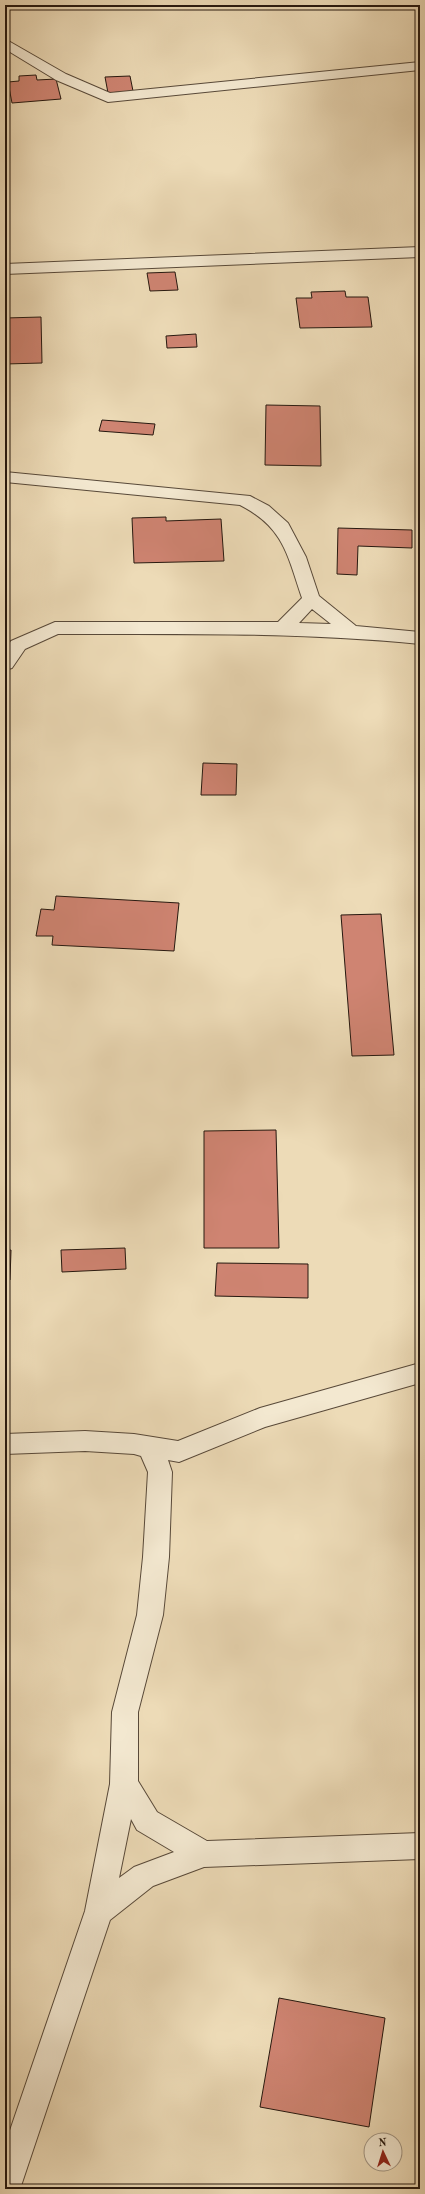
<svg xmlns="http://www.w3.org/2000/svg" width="425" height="2194" font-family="'Old Standard TT',serif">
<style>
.building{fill:#cf8472;stroke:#26180f}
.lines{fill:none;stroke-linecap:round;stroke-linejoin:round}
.minor-casing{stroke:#584939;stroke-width:2}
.minor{fill:#f3e8d0;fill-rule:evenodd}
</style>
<rect width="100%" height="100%" fill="#eddbb7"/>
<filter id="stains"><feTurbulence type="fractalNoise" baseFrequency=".005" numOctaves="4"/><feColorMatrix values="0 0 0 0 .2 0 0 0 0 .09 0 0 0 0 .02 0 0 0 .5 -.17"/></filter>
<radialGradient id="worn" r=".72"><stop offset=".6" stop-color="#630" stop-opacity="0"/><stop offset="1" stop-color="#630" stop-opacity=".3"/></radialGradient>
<path class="building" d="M36 75 37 80 56 79 61 99 12 103 8 82 19 81V76Z
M130 76 133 91 108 93 105 77Z
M175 272 178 290 150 291 147 273Z
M345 291 346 297H368L372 327 300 328 296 298H312L311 292Z
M41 317 42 363 5 364V318Z
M196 334 197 347 167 348 166 336Z
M266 405 320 406 321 466 265 465Z
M102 420 155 424 153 435 99 431Z
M166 517V521L221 519 224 561 134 563 132 518Z
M338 528 412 530V548L358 546 357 575 337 574Z
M203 763 237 764 236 795H201Z
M56 896 179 903 174 951 52 945 53 936H36L41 909 54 910Z
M381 914 394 1055 352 1056 341 915Z
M276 1130 279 1248H204V1131Z
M125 1248 126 1269 62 1272 61 1250Z
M5 1250H11L10 1280 5 1281Z
M217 1263 308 1264V1298L215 1296Z
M279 1998 385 2018 369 2127 260 2107Z"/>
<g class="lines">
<g class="minor-casing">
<path id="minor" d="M5 39 66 74 110 93 420 62V70L108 102 56 80 5 49Z
M420 247V257L5 274V264Z
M5 472 250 496 269 506 288 523 306 557 319 596 356 626 420 632V644C299 632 179 634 58 634L25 649 12 668 5 670V650L11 641 55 622H278L302 598C287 554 284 528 240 505L5 482ZM312 609 331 624 299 623Z
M420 1363V1383L265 1427 179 1462 168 1460 172 1472 169 1557 163 1615 138 1712V1781L157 1812 207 1841 420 1833V1859L204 1867 153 1886 110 1920 20 2189H5V2145L85 1911 110 1784 112 1712 137 1615 143 1557 148 1472 141 1456 134 1454 85 1451 5 1454V1434L85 1431 134 1434 178 1441 260 1408ZM131 1819 137 1830 174 1852 134 1867 119 1878Z"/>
</g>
<use href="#minor" class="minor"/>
</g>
<rect width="425" height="2194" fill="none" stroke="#eddbb7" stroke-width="20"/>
<rect x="6" y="6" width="413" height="2182" fill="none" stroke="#26180f" stroke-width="2"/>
<rect x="10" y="10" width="405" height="2174" fill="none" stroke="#26180f"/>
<g transform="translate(383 2152) rotate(356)"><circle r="19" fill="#f3e8d0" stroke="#a19583"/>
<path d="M0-3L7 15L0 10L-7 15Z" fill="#8f2418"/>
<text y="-6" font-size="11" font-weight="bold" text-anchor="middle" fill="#26180f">N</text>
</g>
<rect width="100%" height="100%" filter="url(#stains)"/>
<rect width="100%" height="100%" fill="url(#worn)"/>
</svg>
